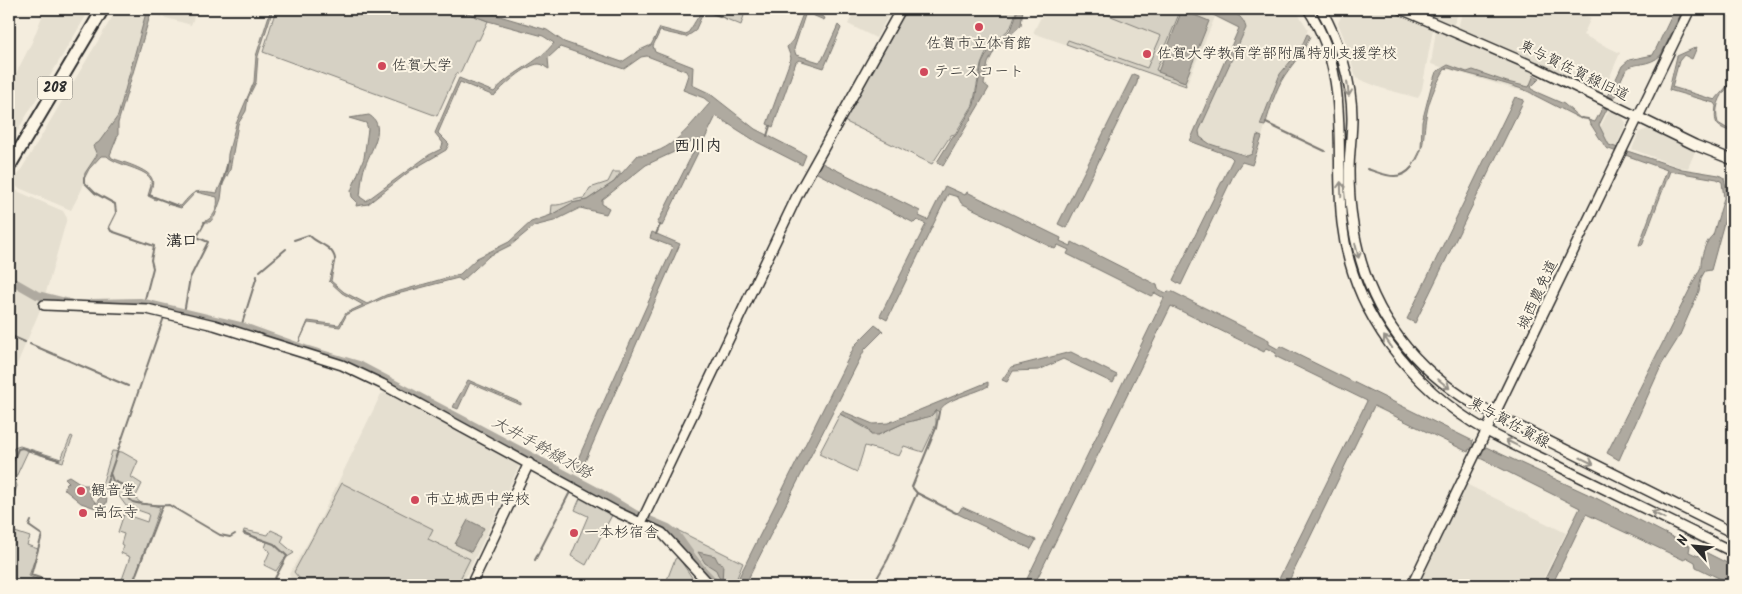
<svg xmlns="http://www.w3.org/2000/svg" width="1742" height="594" font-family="Kalam,'Klee One',sans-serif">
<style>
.built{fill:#e5dfd0}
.green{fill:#d6d1c4;stroke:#807e78}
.water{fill:#afaaa0;stroke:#7a7771}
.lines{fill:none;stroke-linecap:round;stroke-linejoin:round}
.stream{stroke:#7a7771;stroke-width:2}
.canal{stroke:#afaaa0;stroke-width:8}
.secondary-casing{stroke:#2b2b2b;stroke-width:12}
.highway-casing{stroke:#2b2b2b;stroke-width:15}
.secondary{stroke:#fcf5e5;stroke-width:9}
.highway{stroke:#fcf5e5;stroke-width:11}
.oneway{stroke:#949088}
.poi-dot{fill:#d1495b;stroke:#fcf5e5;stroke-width:2}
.labels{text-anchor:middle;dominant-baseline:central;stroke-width:4;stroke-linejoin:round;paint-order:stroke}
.shield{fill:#fcf5e5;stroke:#6a6863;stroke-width:1}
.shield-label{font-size:14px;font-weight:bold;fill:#2b2b2b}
.poi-label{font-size:15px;fill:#2b2b2b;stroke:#fcf5e5;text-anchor:start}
.street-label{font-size:15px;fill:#2b2b2b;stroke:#fcf5e5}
.neighbourhood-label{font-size:16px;font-weight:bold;fill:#2b2b2b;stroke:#fcf5e5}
.water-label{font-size:16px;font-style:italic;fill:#595754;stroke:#fcf5e5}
</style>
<rect width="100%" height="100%" fill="#f4edde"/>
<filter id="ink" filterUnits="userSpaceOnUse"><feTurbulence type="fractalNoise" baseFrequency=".02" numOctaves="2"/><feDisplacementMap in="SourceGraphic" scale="10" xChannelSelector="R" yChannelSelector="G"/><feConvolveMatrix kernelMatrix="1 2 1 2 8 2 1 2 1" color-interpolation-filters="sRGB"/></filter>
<g filter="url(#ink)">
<path class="built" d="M45 9H90L9 145V87L32 42Z
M117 9H197L191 25 149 13 108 153H100L87 171 82 189 71 210 12 185Z
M856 9H892L876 38 848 24Z
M1045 9H1200L1199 11 1215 17 1186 86 1033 33Z
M1225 9H1295L1308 29 1300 50 1280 74 1260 124 1265 126 1262 137 1257 135 1252 154 1247 156 1210 144 1200 137 1199 131 1246 28 1244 21 1233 12Z
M1345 9H1385L1433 29 1422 89 1418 98 1381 88 1356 78 1347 46 1338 23Z
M1414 9H1460L1453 26Z
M1463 9H1571L1591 18 1583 35 1620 53 1602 95 1458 28Z
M1436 30 1511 61 1535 74 1533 85 1529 91 1514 89 1431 64Z
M1609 110 1622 116 1626 123 1616 148 1609 145 1599 130Z
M1648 129 1696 149 1688 168 1679 167 1632 149 1639 132Z
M10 188 63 211 67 218 43 303 9 383Z
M385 393 520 464 462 585H301L292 580 289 574 313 534 381 394Z
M1466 484 1566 533 1540 585H1417Z"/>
<path class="green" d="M276 9H456L488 21 479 40H475L461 71 456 74 437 116 263 52Z
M707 9H746L741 25 707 11Z
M907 9H1017L1011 27 987 50 981 65 973 105 955 134 951 135 932 164 844 121Z
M1103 9H1181L1156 70 1185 82 1186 86 1066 44 1068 40 1147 68 1161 36 1101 12Z
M613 172H621L614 182 587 200 573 203 551 215 552 205C564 206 572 199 584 198L590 188 608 182Z
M936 410V424L923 452 904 446 899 456 865 446 857 472 819 454 840 414 878 435 904 423 931 416Z
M71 436 73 437 63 462 28 451 15 479 17 486 9 508V459L14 448 20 446 61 459Z
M112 451 122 452 138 461 131 477 142 484 135 498 141 503 160 507 132 585H120L130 557 121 553 124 546 121 544 124 534 118 532 124 514 147 522 149 514 126 506 118 495 104 492 102 485Z
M342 483 433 529 428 539 470 559 457 585H312L299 578 294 572Z
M581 496 612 515 586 565 571 556 588 516 575 510Z
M9 510 15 512 9 530 30 537 27 545 38 549 29 576 51 585H21L9 579Z
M673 528 743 563 734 585H719Z
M244 530 268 535 271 530 284 536 281 542 294 553 284 559 276 571 264 565 270 551 265 548 267 542 243 534Z
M678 557 693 579 690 585H665L675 559Z"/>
<path class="water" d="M147 9H152L118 123V135L110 155 112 158C122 162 149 169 152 179 154 183 151 190 150 195L157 198 156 200 148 196C149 191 152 185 151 180 148 169 115 165 107 156H101L89 169 84 179 85 173 97 155 93 146 99 142 118 116Z
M271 9H273L258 56 256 82 248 98 246 111 238 124 230 170 223 184 221 199 215 216 210 222H203C214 219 219 207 217 197L196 192 181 208 167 204 181 206C195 189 195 190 217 193L227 170 228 154 236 124 254 82 256 56Z
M456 9H485L486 12 547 30 564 42 622 62 640 50 651 45 660 28 686 35C693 28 698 13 706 9L727 19 704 11 695 31 686 37 660 31 653 46 655 52 693 67 692 85 709 93 755 129 806 155 802 165 757 142 716 116 662 226 657 224 697 145V142L693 140 687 146 646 165 602 200V204L609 208 606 214 580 208 554 221 534 226 511 245 489 256 462 281 458 278 386 297 347 314 340 327 308 323 299 342 308 321 339 325 346 313 363 305 342 293 329 281 335 259 331 281 344 292 367 304 386 295 460 274 477 258 509 242 531 222 551 215 572 203 587 200 614 182 638 155C672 154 689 126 710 103L704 98 683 90 688 75 686 71 647 56 641 57 624 69 560 47 548 58 549 69C544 67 544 64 539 64 527 64 502 87 494 96L460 82 438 133 449 144 446 150 410 171 368 204 356 206 357 202 352 197 351 191 364 158 368 129 366 123 349 118 369 115C390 127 366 156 363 173 361 181 361 189 360 197L366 201 429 155 441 149 443 143 435 133 459 78 494 92C510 72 538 64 554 43L543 36 488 21Z
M807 9 825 18 824 20 810 14 805 15 794 49 796 55 819 62 822 60 838 25 841 28 824 68 799 60 796 62 773 127 767 124 791 58 787 47 793 40 804 11Z
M1018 9H1023L1021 25 995 49 988 63 984 84 989 88 943 166 937 162 953 136 956 135 974 105 982 63 989 50 1012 28Z
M1201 9C1218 9 1241 7 1246 28L1199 131 1200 137 1210 144 1247 156 1252 154 1257 135 1262 137 1252 165 1242 162 1235 172 1181 285 1173 280 1233 159 1230 156 1190 141 1239 28Z
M1675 9H1683L1661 55C1649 67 1633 62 1627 69 1621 76 1618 90 1614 99L1608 96 1622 66 1629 60 1653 55Z
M1182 10 1209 21 1185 82 1158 72Z
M1307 34 1310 36C1304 52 1294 62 1285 75 1275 90 1270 109 1265 126L1260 125 1280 74 1300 50Z
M1697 47 1692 59 1684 55 1679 61 1672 87 1715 100 1729 84 1733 86V87L1729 86C1719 97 1714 109 1718 123L1733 132C1715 127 1714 123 1716 106L1714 103 1669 90 1677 56Z
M1448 65 1467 72 1473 70 1507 82 1529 87 1534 75 1540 78 1531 87 1534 91 1564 104 1581 119 1534 95C1526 87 1465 74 1449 68L1445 69C1437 82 1430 97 1427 112 1422 135 1427 147 1412 167L1421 149 1422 122 1431 87 1436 72Z
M1133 74 1138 76 1137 83 1066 228 1058 224Z
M1515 97 1524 100 1415 323 1407 319Z
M1603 107 1607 109 1599 125 1609 145 1682 169 1719 175 1724 178 1728 197V208L1711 270 1705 271 1701 278 1699 291 1679 337 1662 364 1619 460 1607 453 1701 267C1700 258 1706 240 1713 235L1724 198 1722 182 1717 179 1670 171 1642 245H1639L1667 170 1606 148 1588 120 1595 122Z
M820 162 920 211 919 216 928 220 945 186 965 195 967 192 1061 238 1060 241 1071 246 1072 242 1157 285 1158 289 1166 293 1168 291 1173 292 1269 340V344L1278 349 1280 346 1473 441 1472 444 1484 450 1486 447 1594 497 1690 546 1689 552 1698 556 1703 551 1733 566V585L1696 567 1695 562 1686 557 1684 560 1586 514 1552 585H1542L1580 508 1480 458 1482 454 1469 449 1468 452 1374 406 1287 585H1276L1367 401 1275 356 1276 353 1266 348 1264 352 1171 306 1034 585H1024L1164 298 1155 293 1151 296 1067 254 1069 250 1058 245 1055 249 961 203 958 197 948 194 887 320 880 316 926 224 917 220 914 223 815 172Z
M652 232 680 244 580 473 573 470 673 247 650 238Z
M875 325 883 331 865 349 745 585H737L736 583 855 345Z
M1071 352 1117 375 1113 383 1063 359 1039 370 1013 371 1007 382 1002 380 1011 367Z
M468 380 521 403V405L470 383 458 409 453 407Z
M988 382V386C976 394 944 398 939 412L936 410 931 416 904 423 878 435H871L868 428 840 414 842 411 873 424 888 423Z
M69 476 83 485H94L90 496 96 503 101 496 107 499 104 511 81 503 65 490 64 487 69 482 65 478Z
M962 507 1036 540 1031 549 956 513 959 512Z
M468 520 484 528 471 552 455 544Z
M698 552 715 556 718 562 723 564 722 584 716 570 705 563Z"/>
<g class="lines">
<path class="stream" d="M1581 118 1588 119
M1266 123 1325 151
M767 136 770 126
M1367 169C1384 174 1399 183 1412 167
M84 177V182L95 193 115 204 116 213 109 227 111 231 154 246 151 260 153 268 144 303
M222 185 228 161
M149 195 178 206
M656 234 660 225
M294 240 309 235C317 244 333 246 335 259
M260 271 286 249
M184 313 190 278 208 242 197 237 205 222
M241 327 257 276
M9 335 25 342
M30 344 128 386
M9 471 18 449 22 448 59 460
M110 473 113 481 123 485C125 490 127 499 133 502 138 504 163 506 169 505L220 535 230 537 235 534
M917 493 956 513
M102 497 164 317
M31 521 29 526 42 535 31 575 61 585
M244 533 274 544 287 556 274 580
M535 560 570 492
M135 579 170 585
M9 580 20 585
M132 585 162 507
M873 585 888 559 917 493 912 487 936 428 939 412"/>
<path class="canal" d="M9 279 37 295 69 303
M93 303 140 302 244 327 305 349 359 365 597 491 635 514 668 528 676 534 698 565 717 585"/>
<g class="secondary-casing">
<path id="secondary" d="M1308 9C1352 77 1334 148 1342 223 1352 312 1411 388 1487 431 1516 447 1547 460 1576 475 1629 501 1681 526 1733 552
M1321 9C1339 41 1352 81 1352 118 1352 136 1349 153 1349 171 1349 271 1387 352 1474 404L1733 533
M1401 9 1535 67 1695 145 1733 160
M44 305 147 309 214 325 342 365 382 384 617 512 662 533 710 585
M641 523 798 194 901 9
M471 585 529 463
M1412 585 1690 9"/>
</g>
<g class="highway-casing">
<path id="highway" d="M9 167 103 9"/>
</g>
<use href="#secondary" class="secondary"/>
<use href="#highway" class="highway"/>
</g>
<defs><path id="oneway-shaft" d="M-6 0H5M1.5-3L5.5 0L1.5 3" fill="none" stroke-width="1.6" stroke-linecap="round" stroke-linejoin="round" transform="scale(1.25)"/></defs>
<g class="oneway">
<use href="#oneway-shaft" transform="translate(1348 89) rotate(83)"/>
<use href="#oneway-shaft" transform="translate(1341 189) rotate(-92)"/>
<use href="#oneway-shaft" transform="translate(1357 251) rotate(76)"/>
<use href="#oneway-shaft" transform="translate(1388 342) rotate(-125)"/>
<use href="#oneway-shaft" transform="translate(1444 384) rotate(39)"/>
<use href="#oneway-shaft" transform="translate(1512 443) rotate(-154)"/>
<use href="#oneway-shaft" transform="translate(1587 461) rotate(26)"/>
<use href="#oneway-shaft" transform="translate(1658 515) rotate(-154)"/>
</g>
</g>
<g class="poi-dot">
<circle cx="979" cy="27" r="5"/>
<circle cx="1147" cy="54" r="5"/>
<circle cx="382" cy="66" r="5"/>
<circle cx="924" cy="72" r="5"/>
<circle cx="81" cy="491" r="5"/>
<circle cx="415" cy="500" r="5"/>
<circle cx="83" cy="513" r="5"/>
<circle cx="574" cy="533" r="5"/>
</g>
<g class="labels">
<rect class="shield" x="37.5" y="76.5" width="35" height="23" rx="4"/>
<g class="shield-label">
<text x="55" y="88">208</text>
</g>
<g class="poi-label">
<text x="979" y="44" text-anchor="middle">佐賀市立体育館</text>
<text x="1157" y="54">佐賀大学教育学部附属特別支援学校</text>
<text x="392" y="66">佐賀大学</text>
<text x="934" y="72">テニスコート</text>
<text x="91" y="491">観音堂</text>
<text x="425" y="500">市立城西中学校</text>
<text x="93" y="513">高伝寺</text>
<text x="584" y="533">一本杉宿舎</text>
</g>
<g class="street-label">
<text transform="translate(1574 71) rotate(26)">東与賀佐賀線旧道</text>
<text transform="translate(1538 295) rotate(-65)">城西農免道</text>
<text transform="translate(1509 423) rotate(29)">東与賀佐賀線</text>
</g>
<g class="neighbourhood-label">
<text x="698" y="146">西川内</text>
<text x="182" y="241">溝口</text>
</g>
<g class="water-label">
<text transform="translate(542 448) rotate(29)">大井手幹線水路</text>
</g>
</g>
<rect width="1742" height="594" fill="none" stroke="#fcf5e5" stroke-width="30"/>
<rect x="15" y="15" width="1712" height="564" fill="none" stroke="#2b2b2b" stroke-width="2" filter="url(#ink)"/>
<g transform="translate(1694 546) rotate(297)" stroke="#fcf5e5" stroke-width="4" paint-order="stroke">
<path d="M0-4L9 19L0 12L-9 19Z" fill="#2b2b2b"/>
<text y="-8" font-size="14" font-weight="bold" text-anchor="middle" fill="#2b2b2b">N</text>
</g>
</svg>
